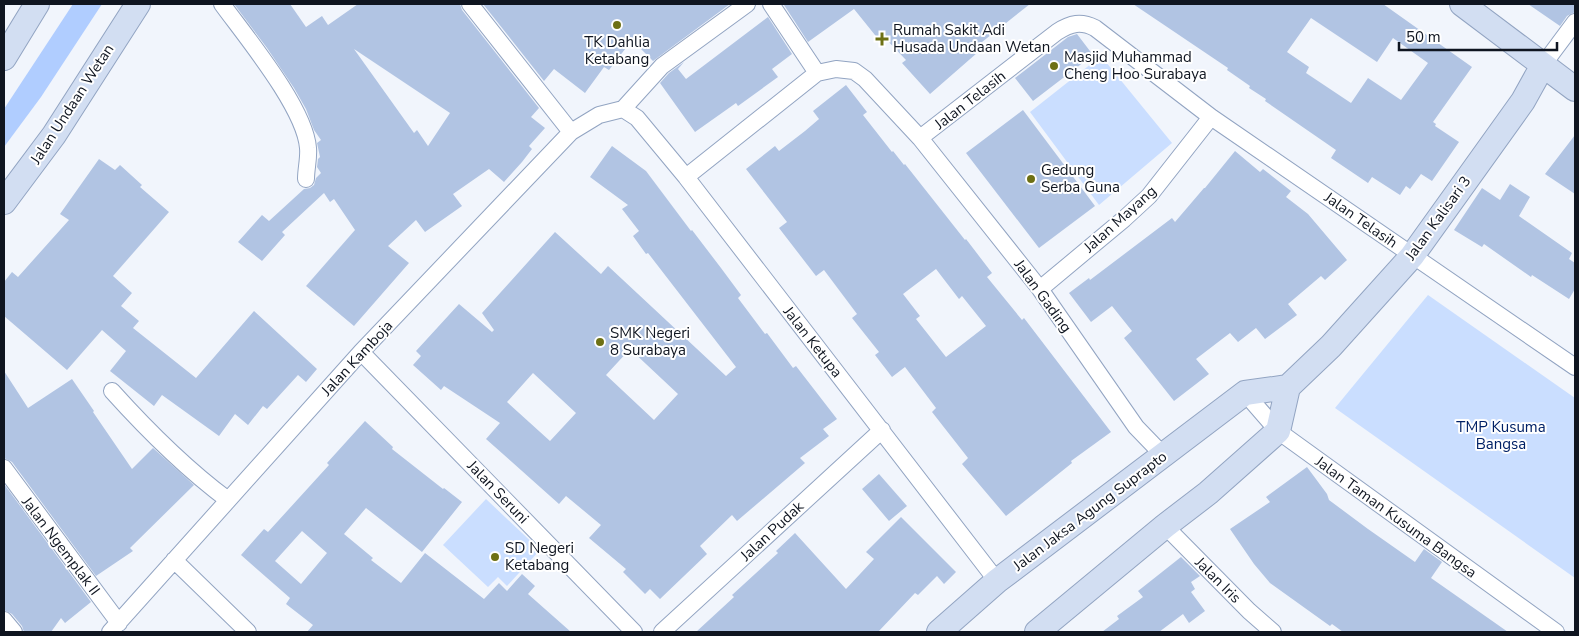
<svg xmlns="http://www.w3.org/2000/svg" width="1579" height="636" font-family="'Nunito Sans',sans-serif">
<style>
.green{fill:#cadeff}
.water{fill:#b0cdff}
.building{fill:#b1c4e3;fill-rule:evenodd}
.lines{fill:none;stroke-linecap:round;stroke-linejoin:round}
.street-casing{stroke:#92a4c2;stroke-width:18}
.secondary-casing{stroke:#92a4c2;stroke-width:26}
.street{stroke:#fff;stroke-width:16}
.secondary{stroke:#d2def2;stroke-width:24}
.poi-dot{fill:#6d7014;stroke:#fff;stroke-width:2}
.labels{text-anchor:middle;dominant-baseline:central;stroke-width:4;stroke-linejoin:round;paint-order:stroke}
.poi-label{font-size:15px;fill:#0f1520;stroke:#fff;text-anchor:start}
.street-label{font-size:15px;fill:#0f1520;stroke:#fff}
.park-label{font-size:15px;fill:#002166;stroke:#fff}
</style>
<rect width="100%" height="100%" fill="#f1f5fc"/>
<path class="green" d="M1101 56 1172 143 1099 205 1030 112Z
M1428 295 1575 398V578L1335 408Z
M486 499 540 550 507 586 498 577 488 587 443 545Z"/>
<path class="water" d="M73 4H102L41 97 4 147V109Z"/>
<path class="building" d="M234 4H290L306 27 322 16 328 25 358 4H460L462 10 539 108 531 117 545 128 529 146 532 149 522 162 504 182 489 169 453 194 462 206 425 232 416 220 388 246 409 263 354 326 306 286 355 230 334 199 330 202 324 193 282 232 285 235 262 261 238 242 262 215 269 221 304 189 310 188 314 185 316 178 321 173 317 167 318 159 320 157 317 143 321 140 314 130 306 109 294 88 267 48ZM354 49 450 113 428 146 417 130 414 133Z
M483 4H730L653 61 632 40 609 70 604 67 585 93 554 69 544 81Z
M786 4H1030L982 42 985 46 930 94 902 63 906 60 883 36 879 40 854 9 808 42 784 5Z
M1133 4H1383L1472 67 1433 122 1436 124 1435 126 1459 142 1432 181 1421 174 1410 189 1406 186 1400 195 1372 177 1368 183 1331 158 1336 150 1265 101 1266 99 1249 88 1250 86 1227 70 1228 68ZM1311 18 1377 62 1393 38 1428 63 1401 100 1368 78 1351 103 1306 73 1309 67 1287 52Z
M1528 4H1575V12L1567 16 1560 26Z
M768 17 792 54 772 69 778 77 738 106 736 103 695 132 660 83 669 73 684 62 678 69 686 79Z
M1077 34 1093 55 1033 101 1015 78 1068 37Z
M846 85 867 112 863 115 892 152 893 151 904 165 905 164 965 240 966 239 992 273 987 277 1022 320 1024 318 1111 432 1071 461 1072 463 1006 516 962 464 968 458 932 412 936 408 905 367 892 377 875 355 879 352 852 318 857 314 824 270 816 276 779 228 787 222 746 169 775 146 779 151 805 131 819 119 813 111ZM936 269 959 299 962 296 986 326 946 357 916 319 920 316 903 294Z
M1023 110 1095 206 1039 248 966 153Z
M1575 135V194L1545 174Z
M612 146 646 171 691 231 692 230 721 268 741 295 738 298 765 334 767 333 793 368 796 366 837 419 823 429 829 436 800 458 805 463 737 521 732 515 700 546 707 554 660 599 650 589 645 594 623 572 626 569 589 538 601 525 566 496 559 504 486 439 500 423 444 386 441 390 413 365 421 356 416 351 459 304 492 332 494 330 482 313 555 232 601 274 608 266 726 376 736 367 648 253 646 254 633 236 639 231 622 209 628 205 590 177ZM630 349 678 394 654 420 606 375ZM533 373 576 413 550 441 507 402Z
M1235 151 1260 172 1263 169 1291 191 1286 197 1308 214 1347 260 1325 280 1321 276 1288 304 1297 315 1265 339 1256 328 1238 342 1230 333 1196 359 1209 374 1174 401 1124 338 1132 331 1112 306 1091 322 1069 293 1089 278 1090 280 1172 218 1175 222 1204 188H1205Z
M99 159 115 170 120 165 142 185 140 187 169 212 113 276 132 293 121 306 139 321 133 328 196 378 254 311 317 369 306 382 298 375 267 409 263 406 248 425 235 414 219 436 162 395 154 406 110 371 126 351 102 330 67 370 4 316V282L12 272 18 277 69 220 60 214Z
M1510 184 1530 197 1519 216 1572 253 1569 259 1575 263V289L1569 299 1532 275 1531 277 1484 244 1482 247 1454 230 1482 188 1500 200Z
M4 371 28 408 72 379 94 411 93 412 132 469 153 448 194 485 130 548 133 551 96 576 12 462 4 458Z
M365 421 393 447 392 449 443 489 444 488 462 502 422 552 366 508 344 534 373 558 371 560 401 583 425 553 484 599 499 583 507 591 522 574 535 586 528 594 571 632H307L313 625 286 604 290 598 241 555 264 529 268 532 329 465 327 463ZM302 531 327 553 301 584 275 561Z
M1307 467 1327 494 1329 500 1368 529 1415 562 1424 549 1442 562 1431 578 1508 632H1343L1332 624 1330 626 1270 583 1254 564 1230 529 1270 502 1266 497Z
M879 474 907 506 889 521 862 489Z
M4 484 91 602 65 623 61 618 51 632H24L22 626 12 614 4 610Z
M901 517 956 572 944 584 937 576 918 595 915 593 878 632H696L734 597 732 595 778 553 776 551 795 533 846 589 874 559 866 552Z
M1181 557 1200 576 1191 582 1195 589 1191 592 1205 611 1189 623 1183 614 1159 632H1102L1119 619 1117 616 1143 597 1138 591Z"/>
<g class="lines">
<g class="street-casing">
<path id="street" d="M222 4C246 37 305 108 308 148 309 158 306 169 306 179
M470 4 571 132
M771 4 817 73
M1543 65 1575 22
M623 109 637 118 686 177 997 581
M623 109 662 66 747 4
M920 138 1040 289 1136 427 1164 456
M686 177 817 73 836 69 854 71 865 79 920 138 1057 32C1071 23 1081 21 1095 28L1211 117 1575 367
M1040 289 1124 219 1149 196 1211 117
M361 352 634 632
M112 391C148 431 185 468 228 500
M1245 393 1278 431 1556 632
M4 468 119 623
M1165 526 1249 611 1273 632
M174 560 248 632
M4 620 14 632
M110 632 361 352 571 132 599 115 623 109
M662 632 882 430"/>
</g>
<g class="secondary-casing">
<path id="secondary" d="M1462 4 1575 89
M4 58 37 4
M4 202 54 135 138 4
M939 632 997 581 1245 393 1288 387
M1037 632 1165 526 1208 493 1278 431 1288 387 1331 346 1412 256 1523 101 1543 65"/>
</g>
<use href="#street" class="street"/>
<use href="#secondary" class="secondary"/>
</g>
<g class="poi-dot">
<circle cx="617" cy="25" r="5"/>
<path d="M879.5 31.5h5v5h5v5h-5v5h-5v-5h-5v-5h5z"/>
<circle cx="1054" cy="66" r="5"/>
<circle cx="1031" cy="179" r="5"/>
<circle cx="600" cy="342" r="5"/>
<circle cx="495" cy="557" r="5"/>
</g>
<g class="labels">
<g class="poi-label">
<text x="893" y="30">Rumah Sakit Adi<tspan x="893" dy="17">Husada Undaan Wetan</tspan></text>
<text x="617" y="42" text-anchor="middle">TK Dahlia<tspan x="617" dy="17">Ketabang</tspan></text>
<text x="1064" y="57">Masjid Muhammad<tspan x="1064" dy="17">Cheng Hoo Surabaya</tspan></text>
<text x="1041" y="170">Gedung<tspan x="1041" dy="17">Serba Guna</tspan></text>
<text x="610" y="333">SMK Negeri<tspan x="610" dy="17">8 Surabaya</tspan></text>
<text x="505" y="548">SD Negeri<tspan x="505" dy="17">Ketabang</tspan></text>
</g>
<g class="street-label">
<text transform="translate(970 100) rotate(-38)">Jalan Telasih</text>
<text transform="translate(72 104) rotate(-57)">Jalan Undaan Wetan</text>
<text transform="translate(1438 218) rotate(-54)">Jalan Kalisari 3</text>
<text transform="translate(1120 219) rotate(-42)">Jalan Mayang</text>
<text transform="translate(1361 220) rotate(35)">Jalan Telasih</text>
<text transform="translate(1043 296) rotate(54)">Jalan Gading</text>
<text transform="translate(813 342) rotate(52)">Jalan Ketupa</text>
<text transform="translate(357 358) rotate(-47)">Jalan Kamboja</text>
<text transform="translate(498 492) rotate(46)">Jalan Seruni</text>
<text transform="translate(1090 511) rotate(-37)">Jalan Jaksa Agung Suprapto</text>
<text transform="translate(1396 517) rotate(36)">Jalan Taman Kusuma Bangsa</text>
<text transform="translate(772 531) rotate(-43)">Jalan Pudak</text>
<text transform="translate(61 546) rotate(53)">Jalan Ngemplak II</text>
<text transform="translate(1218 580) rotate(45)">Jalan Iris</text>
</g>
<g class="park-label">
<text x="1501" y="427">TMP Kusuma<tspan x="1501" dy="17">Bangsa</tspan></text>
</g>
</g>
<rect width="1579" height="636" fill="none" stroke="#0f1520" stroke-width="10"/>
<path d="M1399 42v8h158v-8" fill="none" stroke="#0f1520" stroke-width="2.5"/>
<text x="1406" y="42" font-size="15" fill="#0f1520" stroke="#ffffff" stroke-width="4" paint-order="stroke">50 m</text>
</svg>
